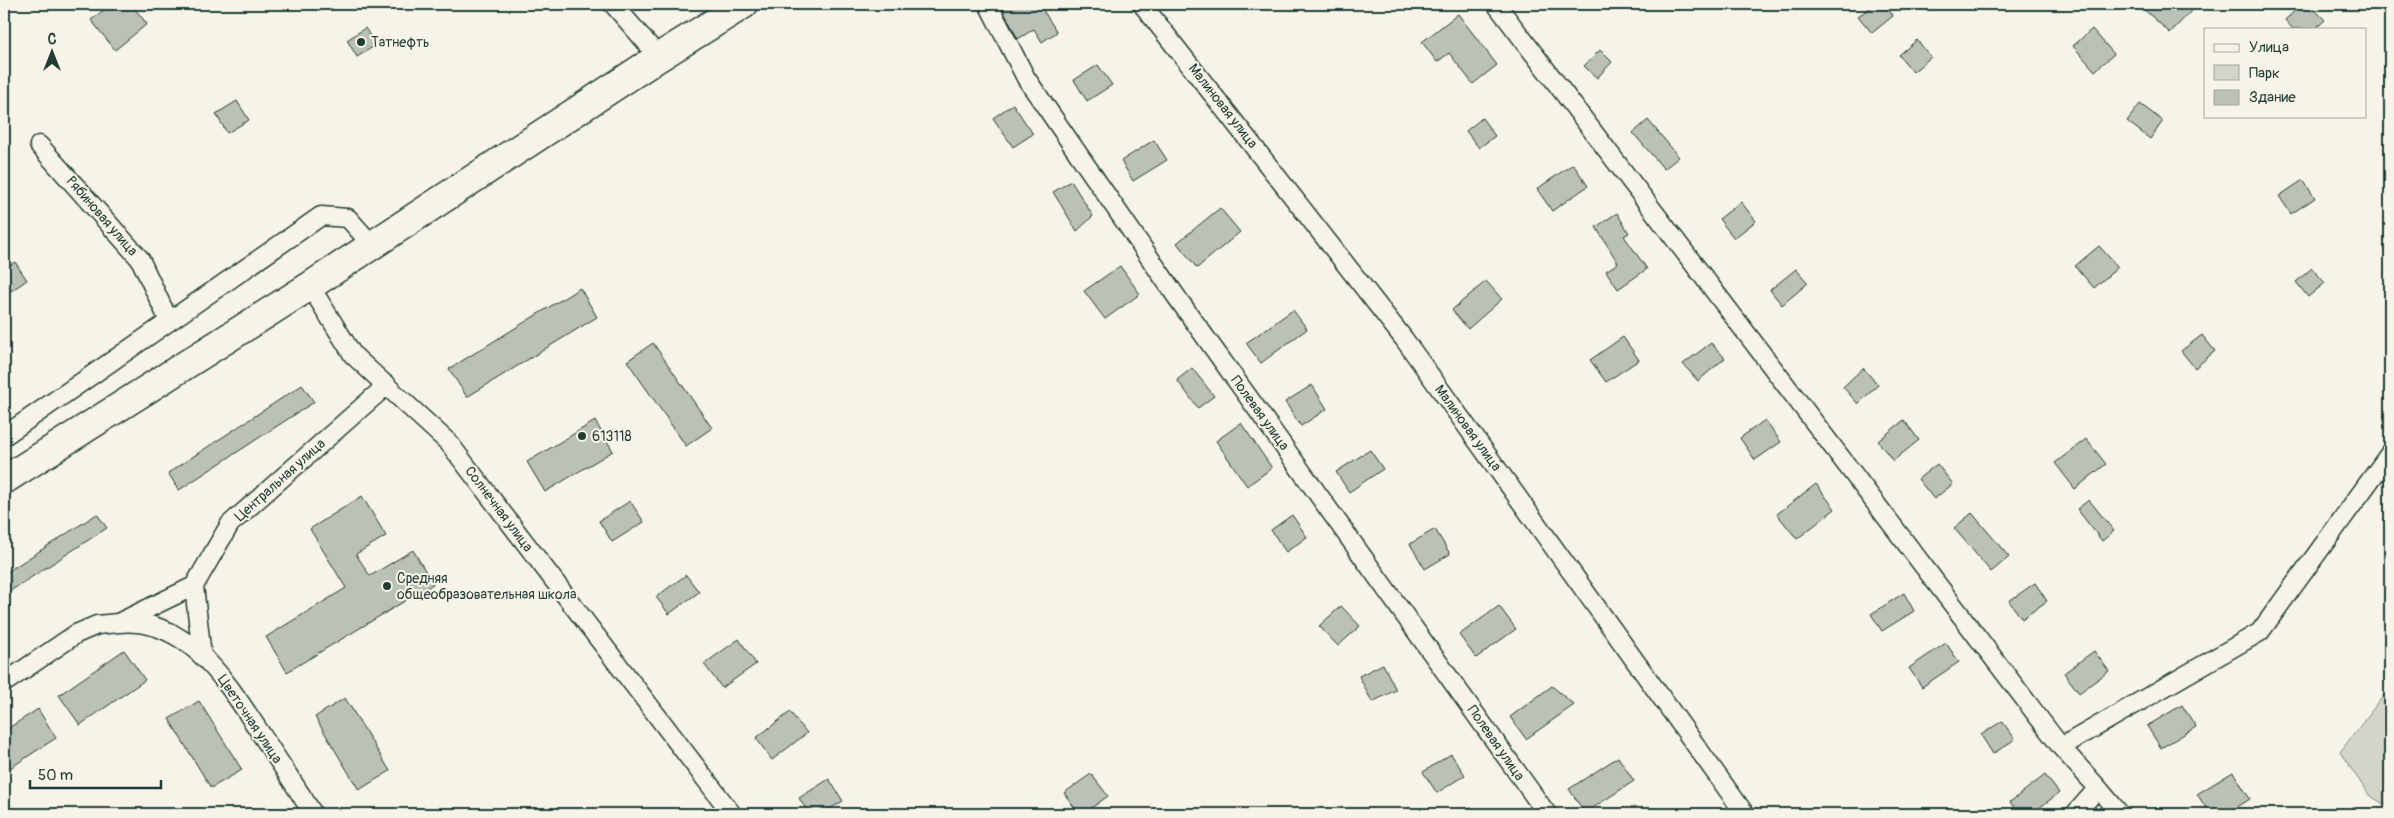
<svg xmlns="http://www.w3.org/2000/svg" width="2394" height="818" font-family="Pangolin,sans-serif">
<style>
.green{fill:#d3d5ca;stroke:#79897f}
.building{fill:#bbc1b6;stroke:#1f3d34}
.lines{fill:none;stroke-linecap:round;stroke-linejoin:round}
.street-casing{stroke:#1f3d34;stroke-width:21}
.highway-casing{stroke:#1f3d34;stroke-width:31}
.street{stroke:#f7f3e8;stroke-width:18}
.highway{stroke:#f7f3e8;stroke-width:28}
.poi-dot{fill:#1f3d34;stroke:#f7f3e8;stroke-width:2}
.labels{text-anchor:middle;dominant-baseline:central;stroke-width:4;stroke-linejoin:round;paint-order:stroke}
.poi-label{font-size:14px;fill:#1f3d34;stroke:#f7f3e8;text-anchor:start}
.street-label{font-size:14px;fill:#1f3d34;stroke:#f7f3e8}
</style>
<rect width="100%" height="100%" fill="#f7f3e8"/>
<filter id="ink" filterUnits="userSpaceOnUse"><feTurbulence type="fractalNoise" baseFrequency=".02" numOctaves="2"/><feDisplacementMap in="SourceGraphic" scale="10" xChannelSelector="R" yChannelSelector="G"/><feConvolveMatrix kernelMatrix="1 2 1 2 8 2 1 2 1" color-interpolation-filters="sRGB"/></filter>
<g filter="url(#ink)">
<path class="green" d="M2390 687V808L2369 795 2340 752Z"/>
<path class="building" d="M111 4H131L147 24 115 50 91 20Z
M1000 4H1039L1057 32 1042 42 1034 29 1018 39Z
M1876 4H1884L1893 16 1872 33 1858 16Z
M2138 4H2184L2191 11 2170 33Z
M2302 4H2309L2325 20 2315 29H2293L2285 20Z
M1458 14 1497 65 1473 84 1449 53 1437 62 1422 42Z
M365 28 376 45 357 57 347 40Z
M2092 29 2114 54 2095 71 2073 46Z
M1917 40 1931 57 1913 72 1899 55Z
M1600 50 1612 62 1597 78 1584 66Z
M1098 65 1112 85 1087 101 1074 80Z
M237 101 249 120 227 133 216 114Z
M1013 104 1033 134 1013 147 993 118Z
M2140 104 2163 121 2150 139 2127 121Z
M1482 118 1495 136 1479 148 1466 131Z
M1648 120 1679 157 1664 169 1633 133Z
M1154 140 1167 160 1133 181 1121 161Z
M1573 164 1588 186 1552 211 1537 189Z
M2303 180 2315 198 2291 214 2279 196Z
M1071 181 1093 216 1077 231 1053 192Z
M1741 202 1756 221 1734 238 1719 219Z
M1220 208 1240 232 1197 268 1177 243Z
M1617 213 1629 233 1624 236 1647 269 1618 289 1606 271 1618 263 1596 227Z
M2099 246 2118 267 2094 288 2075 266Z
M15 262 27 280 11 291 4 281V269Z
M1120 266 1140 294 1105 319 1084 291Z
M2312 268 2325 283 2308 297 2296 282Z
M1796 269 1808 283 1782 305 1770 290Z
M1486 281 1502 299 1468 329 1452 310Z
M580 288 597 317 467 397 449 369Z
M1293 310 1307 329 1261 363 1246 343Z
M2202 335 2215 351 2195 368 2181 351Z
M1623 337 1639 360 1606 382 1590 360Z
M653 343 712 428 686 446 627 361Z
M1711 343 1725 358 1698 381 1683 364Z
M1192 368 1214 396 1198 408 1177 380Z
M1863 368 1878 385 1858 404 1843 387Z
M302 385 314 402 179 490 168 473Z
M1312 385 1327 409 1301 426 1285 402Z
M1765 420 1781 442 1755 460 1740 438Z
M1904 420 1919 440 1893 461 1878 441Z
M595 421 613 451 545 492 527 462Z
M1241 423 1272 468 1247 486 1216 441Z
M2086 439 2106 464 2075 489 2055 463Z
M1370 450 1383 469 1349 492 1336 472Z
M1937 464 1953 484 1934 499 1918 479Z
M1816 484 1835 509 1797 539 1777 514Z
M362 496 386 536 356 554 370 576 413 550 433 584 287 672 266 637 346 588 310 529Z
M2089 500 2114 531 2102 541 2077 509Z
M630 501 644 522 612 542 599 521Z
M1972 513 2009 557 1991 572 1954 528Z
M97 514 107 528 4 595V574Z
M1292 515 1307 537 1286 552 1271 530Z
M1435 529 1450 554 1425 569 1410 544Z
M686 575 699 592 669 614 656 597Z
M2035 583 2047 601 2022 619 2009 601Z
M1904 593 1914 611 1882 631 1871 614Z
M1341 606 1360 626 1338 646 1319 626Z
M1499 606 1516 629 1476 658 1459 635Z
M739 639 756 664 722 688 704 664Z
M1946 643 1959 662 1922 687 1909 668Z
M124 650 145 680 80 725 59 695Z
M2094 651 2109 671 2079 693 2064 673Z
M1383 664 1396 690 1372 702 1359 676Z
M1552 686 1574 705 1526 739 1510 717Z
M345 698 390 771 359 790 315 717Z
M199 701 242 770 211 788 169 719Z
M2182 705 2196 727 2161 748 2147 726Z
M38 709 56 738 4 772V731Z
M790 712 807 733 772 760 756 738Z
M2002 721 2015 739 1993 754 1981 735Z
M1451 754 1465 775 1437 793 1423 772Z
M1618 757 1634 781 1585 813 1569 789Z
M2233 772 2250 799 2226 814H2210L2197 794Z
M1091 774 1108 796 1083 814H1079L1064 793Z
M2045 775 2059 793 2031 814H2019L2010 802Z
M829 779 843 801 821 814H809L799 798Z"/>
<g class="lines">
<g class="street-casing">
<path id="street" d="M613 4 659 57
M988 4 1026 78 1178 299 1547 814
M1142 4 1404 339 1745 814
M1496 4 2061 747 2098 788 2075 814
M39 145 140 259 169 321
M310 286 353 355 449 443 732 814
M4 436 321 216 348 218 372 245
M194 586 202 656
M119 623C189 616 230 687 263 737 280 763 297 788 313 814
M4 683 76 634 97 625 118 623 194 586 230 524 387 385
M2061 747 2260 632 2390 453
M2098 788 2120 814"/>
</g>
<g class="highway-casing">
<path id="highway" d="M4 480 310 286 659 57 744 4"/>
</g>
<use href="#street" class="street"/>
<use href="#highway" class="highway"/>
</g>
</g>
<g class="poi-dot">
<circle cx="361" cy="42" r="5"/>
<circle cx="582" cy="436" r="5"/>
<circle cx="387" cy="586" r="5"/>
</g>
<g class="labels">
<g class="poi-label">
<text x="371" y="42">Татнефть</text>
<text x="592" y="436">613118</text>
<text x="397" y="578">Средняя<tspan x="397" dy="16">общеобразовательная школа</tspan></text>
</g>
<g class="street-label">
<text transform="translate(1223 106) rotate(52)">Малиновая улица</text>
<text transform="translate(102 216) rotate(49)">Рябиновая улица</text>
<text transform="translate(1260 413) rotate(54)">Полевая улица</text>
<text transform="translate(1468 428) rotate(54)">Малиновая улица</text>
<text transform="translate(280 480) rotate(-42)">Центральная улица</text>
<text transform="translate(499 509) rotate(53)">Солнечная улица</text>
<text transform="translate(250 719) rotate(56)">Цветочная улица</text>
<text transform="translate(1496 743) rotate(55)">Полевая улица</text>
</g>
</g>
<rect width="2394" height="818" fill="none" stroke="#f7f3e8" stroke-width="20"/>
<rect x="10" y="10" width="2374" height="798" fill="none" stroke="#1f3d34" stroke-width="2" filter="url(#ink)"/>
<rect x="2204" y="28" width="162" height="90" fill="#f7f3e8" stroke="#a1aaa0"/>
<rect x="2214" y="44" width="25" height="8" fill="#f7f3e8" stroke="#a1aaa0"/>
<text x="2249" y="52" font-size="15" fill="#1f3d34">Улица</text>
<rect x="2214" y="65" width="25" height="15" fill="#d3d5ca" stroke="#a1aaa0"/>
<text x="2249" y="78" font-size="15" fill="#1f3d34">Парк</text>
<rect x="2214" y="90" width="25" height="15" fill="#bbc1b6" stroke="#a1aaa0"/>
<text x="2249" y="102" font-size="15" fill="#1f3d34">Здание</text>
<g transform="translate(52 52)" stroke="#f7f3e8" stroke-width="4" paint-order="stroke">
<path d="M0-4L9 19L0 12L-9 19Z" fill="#1f3d34"/>
<text y="-8" font-size="14" font-weight="bold" text-anchor="middle" fill="#1f3d34">С</text>
</g>
<path d="M30 780v8h131v-8" fill="none" stroke="#1f3d34" stroke-width="2.5"/>
<text x="38" y="780" font-size="15" fill="#1f3d34" stroke="#f7f3e8" stroke-width="4" paint-order="stroke">50 m</text>
</svg>
